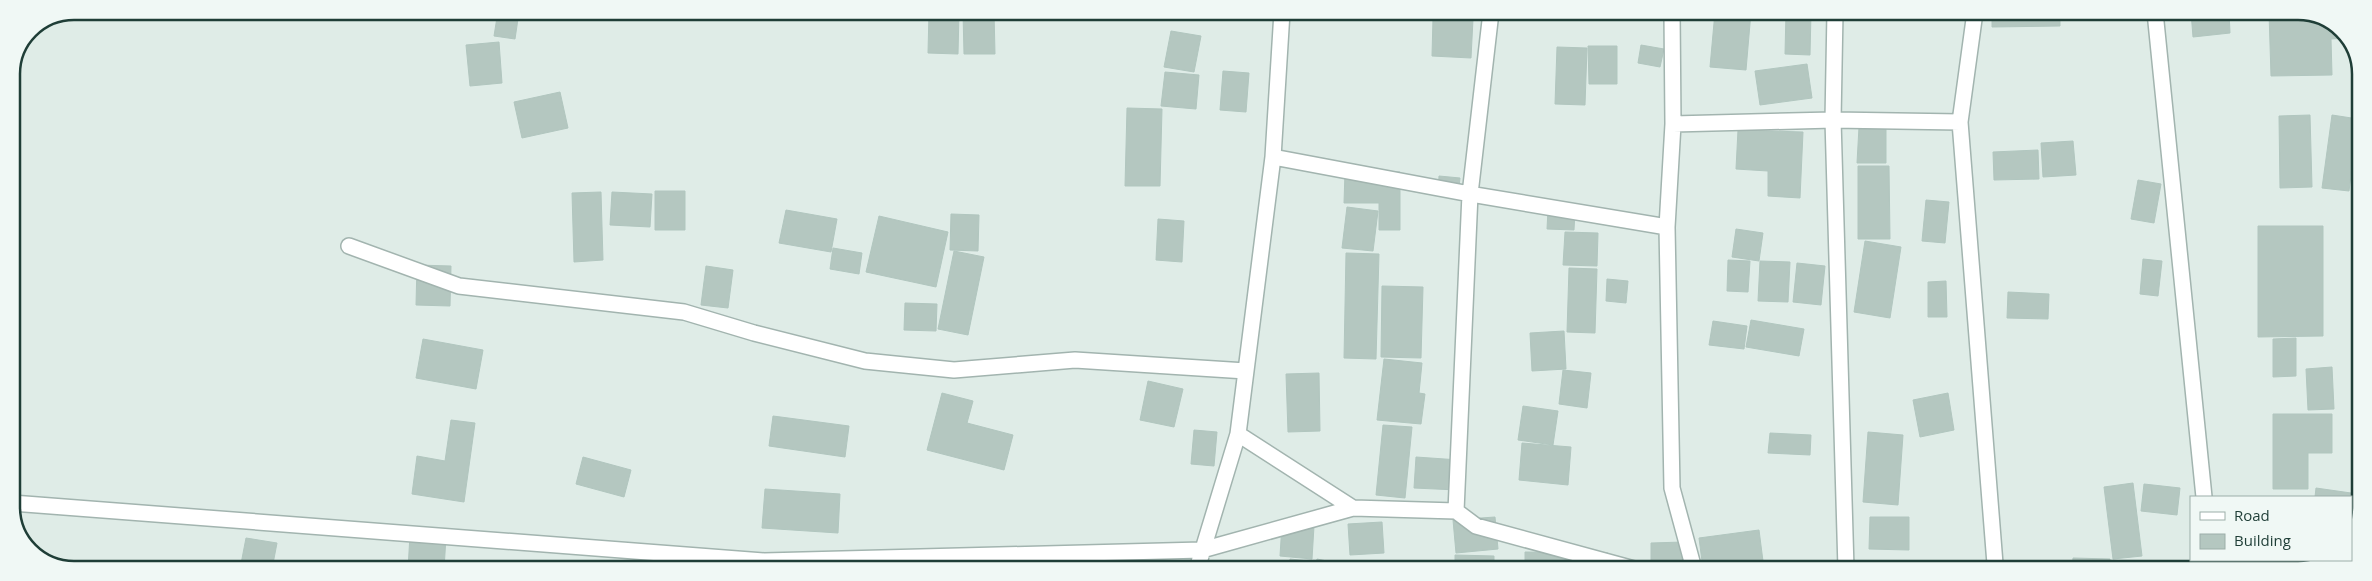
<svg xmlns="http://www.w3.org/2000/svg" width="2372" height="581" font-family="'Open Sans',sans-serif">
<style>
.building{fill:#b4c7c0;stroke:#b1c6bf}
.lines{fill:none;stroke-linecap:round;stroke-linejoin:round}
.street-casing{stroke:#a2b4af;stroke-width:18}
.street{stroke:#fff;stroke-width:15}
.rim{fill:none;stroke:#1f3e37;stroke-width:2.5}
</style>
<rect width="100%" height="100%" fill="#dfece7"/>
<path class="building" d="M498 11 519 12 515 39 494 36Z
M929 12H959L958 54 928 53Z
M963 12H994L995 54H964Z
M1399 12H1430V18L1399 17Z
M1569 12H1621L1620 17Z
M1715 12H1751L1746 70 1710 67Z
M1786 12H1811L1810 55 1785 54Z
M1992 12H2060V26L1992 27Z
M2191 12H2229L2230 33 2193 37Z
M2269 12 2310 13 2345 33 2347 38 2331 39 2332 75 2271 76Z
M1433 18 1473 19 1471 58 1432 56Z
M1171 31 1201 36 1194 72 1164 67Z
M499 42 502 83 470 86 466 45Z
M1641 45 1664 49 1660 67 1638 63Z
M1588 46H1617V84H1589Z
M1557 47 1587 48 1585 105 1555 104Z
M1807 64 1812 98 1760 105 1755 71Z
M1223 71 1249 73 1246 112 1220 110Z
M1165 72 1199 75 1196 109 1161 106Z
M560 92 568 128 522 138 514 102Z
M1127 108 1162 109 1160 186H1125Z
M2310 115 2312 187 2280 188 2279 116Z
M2332 115 2358 119 2349 191 2322 188Z
M1859 127 1886 128V163H1857Z
M1738 130 1803 132 1800 198 1768 196V171L1736 169Z
M2073 141 2076 175 2043 177 2041 143Z
M2038 150 2039 179 1994 180 1993 152Z
M1858 166H1889L1890 239H1858Z
M1345 172H1400V230H1379V203H1344Z
M1439 176 1460 178 1458 197 1438 195Z
M2138 180 2161 184 2154 223 2131 219Z
M655 191H685V230H655Z
M601 192 603 260 574 262 572 193Z
M612 192 652 194 650 227 610 225Z
M1926 200 1949 202 1945 243 1922 241Z
M1347 207 1378 211 1373 251 1342 248Z
M786 210 837 219 831 252 779 243Z
M1548 210 1575 211 1574 230 1547 229Z
M951 214 979 215 978 251 950 250Z
M879 216 948 232 936 287 866 272Z
M1158 219 1184 221 1182 262 1156 260Z
M2258 226H2323V336L2258 337Z
M1736 229 1763 233 1759 261 1732 257Z
M1565 232 1598 233 1597 266 1563 265Z
M1865 241 1901 247 1890 318 1854 312Z
M833 248 862 253 859 274 830 269Z
M954 251 984 257 968 335 938 329Z
M1346 253 1379 254 1376 359 1344 358Z
M2143 259 2162 261 2158 296 2140 294Z
M1728 260 1750 261 1748 292 1727 291Z
M1760 261 1790 262 1788 302 1758 301Z
M1797 263 1825 266 1821 305 1793 302Z
M417 265 451 266 450 306 416 305Z
M706 266 733 270 728 308 701 305Z
M1569 268 1597 269 1595 333 1567 332Z
M1607 279 1628 281 1626 303 1606 301Z
M1946 281 1947 317H1928V282Z
M1382 286 1423 287 1421 358 1381 357Z
M2008 292 2049 294 2048 319 2007 318Z
M905 303 937 304 936 331 904 330Z
M1751 320 1804 329 1799 356 1746 347Z
M1713 321 1747 326 1744 349 1709 345Z
M1564 331 1566 369 1532 371 1530 333Z
M2296 338V376L2273 377V339Z
M423 339 483 350 476 389 416 378Z
M1384 359 1422 363 1419 393 1425 394 1421 424 1377 420Z
M2332 367 2334 409 2308 410 2306 369Z
M1563 370 1591 373 1587 408 1559 404Z
M1319 373 1320 431 1288 432 1286 374Z
M1148 381 1183 389 1174 427 1140 420Z
M942 393 973 401 967 423 1013 435 1004 470 927 450Z
M1948 393 1954 430 1920 437 1913 400Z
M1523 406 1558 411 1553 445 1518 440Z
M2273 414H2332V453H2308V489H2273Z
M773 416 849 426 845 457 769 446Z
M451 420 475 423 464 502 412 494 417 456 445 461Z
M1383 425 1412 427 1405 498 1376 495Z
M1194 430 1217 432 1214 466 1191 464Z
M1868 432 1903 435 1898 505 1863 502Z
M1770 433 1811 435 1810 455 1768 453Z
M1522 443 1571 447 1568 485 1519 480Z
M583 457 631 470 624 497 576 484Z
M1416 457 1459 460 1457 490 1414 488Z
M2133 483 2142 556 2113 559 2104 487Z
M2144 484 2180 488 2177 515 2141 511Z
M2316 488 2351 493 2350 497H2315Z
M765 489 840 494 838 533 762 528Z
M1495 517 1498 549 1456 553 1453 520Z
M1870 517H1909V550L1869 549Z
M1382 522 1384 553 1350 555 1348 524Z
M1282 524 1314 526 1312 559 1280 556Z
M1759 530 1764 569H1703L1699 538Z
M410 535 446 537 444 569H408Z
M246 538 277 543 272 569H240Z
M1683 542V569H1651V543Z
M1525 552 1608 553V569H1525Z
M1455 555 1494 556V569H1455Z
M2073 558 2110 559V570H2072Z
M1290 559 1308 561V569H1289Z
M1317 559 1367 569H1315Z"/>
<g class="lines">
<g class="street-casing">
<path id="street" d="M1672 12 1673 124 1667 227 1672 488 1694 569
M1835 12 1833 120 1846 569
M1975 12 1960 122 1995 564
M2155 12 2204 497
M1673 124 1833 120 1960 122
M1273 157 1470 194 1667 227
M349 246 459 286 684 312 754 333 865 361 954 370 1075 360 1246 371
M1238 434 1353 508
M12 503 764 561 1202 550 1353 508 1456 511 1476 526 1634 569
M1456 511 1470 194 1491 12
M2210 560 2211 570
M1197 569 1238 434 1273 157 1282 12"/>
</g>
<use href="#street" class="street"/>
</g>
<path d="M0 0H2372V581H0ZM74 20H2298A54 54 0 0 1 2352 74V507A54 54 0 0 1 2298 561H74A54 54 0 0 1 20 507V74A54 54 0 0 1 74 20Z" fill="#f0f8f5" fill-rule="evenodd"/>
<path class="rim" d="M74 20H2298A54 54 0 0 1 2352 74V507A54 54 0 0 1 2298 561H74A54 54 0 0 1 20 507V74A54 54 0 0 1 74 20Z"/>
<rect x="2190" y="496" width="162" height="65" fill="#f0f8f5" stroke="#9caea9"/>
<rect x="2200" y="512" width="25" height="8" fill="#ffffff" stroke="#9caea9"/>
<text x="2234" y="521" font-size="15" fill="#1f3e37">Road</text>
<rect x="2200" y="534" width="25" height="15" fill="#b4c7c0" stroke="#9caea9"/>
<text x="2234" y="546" font-size="15" fill="#1f3e37">Building</text>
</svg>
